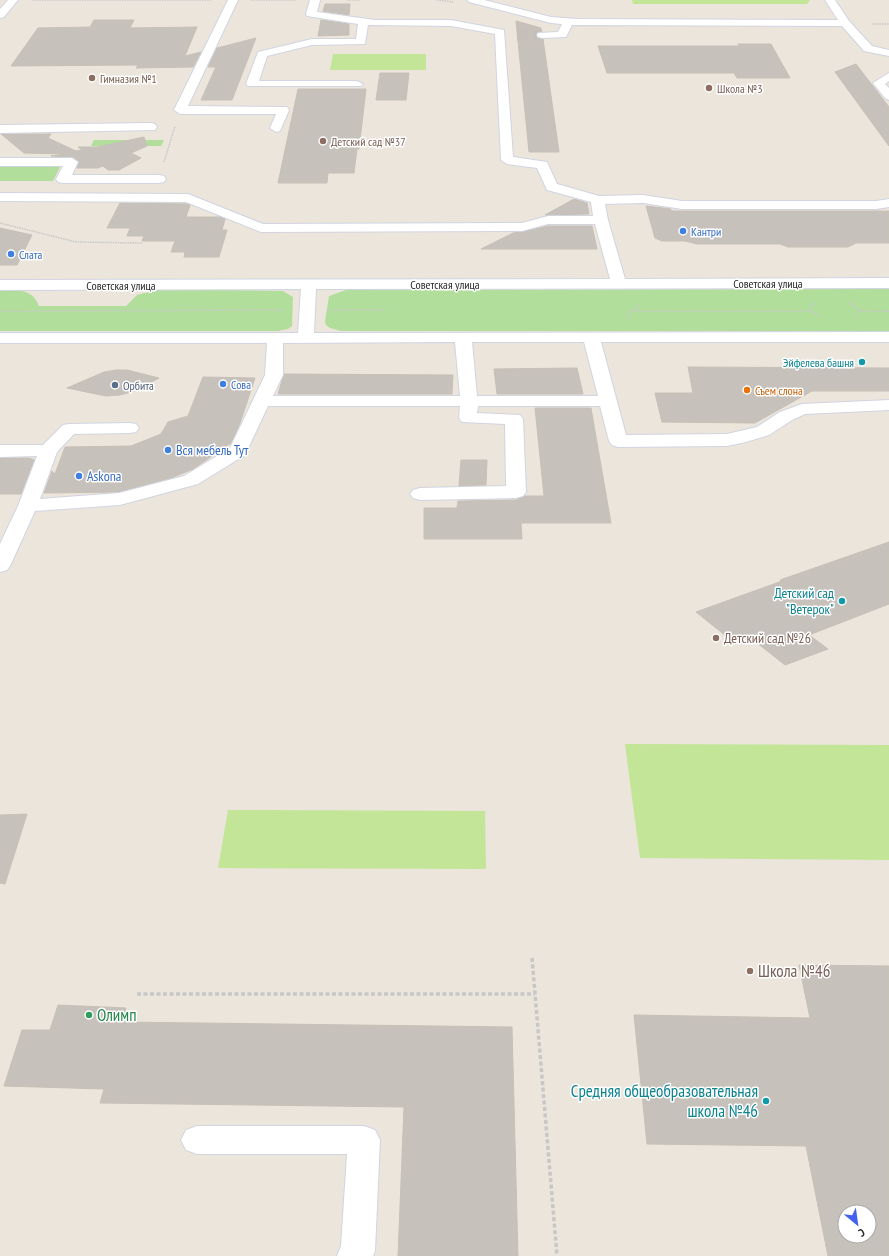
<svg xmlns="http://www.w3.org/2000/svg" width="889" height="1256" font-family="'PT Sans Narrow',sans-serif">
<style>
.green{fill:#b1df9b}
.pitch{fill:#c3e597}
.building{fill:#c6c1bb;stroke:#c6c0b6;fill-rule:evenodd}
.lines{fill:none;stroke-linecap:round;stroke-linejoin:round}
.minor-tunnel{stroke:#c4bfb8;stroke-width:11;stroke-dasharray:11 5.5;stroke-linecap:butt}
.minor-casing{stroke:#d1d4e1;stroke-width:2}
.path-far1{stroke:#c7c7c7;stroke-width:1.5;stroke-dasharray:1.5 1;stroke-linecap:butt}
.path{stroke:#c7c7c7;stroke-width:3.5;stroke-dasharray:4 2.5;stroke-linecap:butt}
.minor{fill:#fff;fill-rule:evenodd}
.education-dot{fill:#8d6e63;stroke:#fff;stroke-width:1.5}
.shop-dot{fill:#3f7fe0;stroke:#fff;stroke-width:1.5}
.culture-dot{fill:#0f9aa8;stroke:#fff;stroke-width:1.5}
.service-dot{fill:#5c6f8a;stroke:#fff;stroke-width:1.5}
.food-dot{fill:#e8710a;stroke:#fff;stroke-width:1.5}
.leisure-dot{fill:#2e9e5b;stroke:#fff;stroke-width:1.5}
.labels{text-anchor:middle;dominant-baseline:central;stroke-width:3;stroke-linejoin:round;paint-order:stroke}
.far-education-label{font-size:12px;fill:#785e54;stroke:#fff;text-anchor:start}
.far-shop-label{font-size:12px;fill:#366cbe;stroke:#fff;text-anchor:start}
.far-street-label{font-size:12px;fill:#292929;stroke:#fff}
.far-culture-label{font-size:12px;fill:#0d838f;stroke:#fff;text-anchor:end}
.far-service-label{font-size:12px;fill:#4e5e75;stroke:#fff;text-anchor:start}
.far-food-label{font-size:12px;fill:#c56008;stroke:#fff;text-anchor:start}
.shop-label{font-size:14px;fill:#366cbe;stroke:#fff;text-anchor:start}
.culture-label{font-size:14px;fill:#0d838f;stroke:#fff;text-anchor:end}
.education-label{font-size:14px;fill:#785e54;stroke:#fff;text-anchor:start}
.near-education-label{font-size:17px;fill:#785e54;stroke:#fff;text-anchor:start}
.near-leisure-label{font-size:17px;fill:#27864d;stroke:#fff;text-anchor:start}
.near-culture-label{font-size:17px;fill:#0d838f;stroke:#fff;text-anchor:end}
</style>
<rect width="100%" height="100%" fill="#ebe5dc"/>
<path class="green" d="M94 140H164L161 146H91Z
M61 165 53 181H0V166Z
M160 289 283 291 293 297 292 326 288 329 278 331H0V291C17 291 32 287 39 306H126L137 295Z
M889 289V331H341L330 328 326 325 325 321 329 296 346 290Z"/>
<path class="pitch" d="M632 0H810L807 4H633Z
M333 54H426V70H330Z
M625 744 889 745V860L640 858Z
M228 810 485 811 486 869 218 868Z"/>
<path class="building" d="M325 4H350L349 15 323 11Z
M94 20H134L130 28 197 27 185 56 201 52 193 67 136 68 138 65 11 66 38 28 90 27Z
M321 20 349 24V35L318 36Z
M516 21 541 28V31L537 32 536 36 538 38 543 39 559 152H529Z
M256 38 232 100H201L216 67H208L217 48Z
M738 44H771L790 78H737L734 73H607L598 46H739Z
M856 64 889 107V146L835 72Z
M380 73H409L406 100H376Z
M298 89H366L359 149H357L354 173H328L327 183H278Z
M1 134H51L48 138 76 151 82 150 78 147H97L144 137 147 146 131 153 141 158 119 170H108L103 166 98 168H77L79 162 73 157 51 156 65 154 24 153Z
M574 199 587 203 589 214 545 215Z
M120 203 186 204 190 205 186 217H220L225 219 222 230H227L219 257H184L185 252H171L175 241H142L144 236H127L130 228H107Z
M646 206 671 209V211H889V243H856L848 247H788L780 244H697L685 241H662L655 238Z
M548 226H592L597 249H481L513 233 522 232Z
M0 228 32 235 17 265H0Z
M688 367 889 368V391H812L755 423 662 422 655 393H693Z
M577 368 583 394H497L494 369Z
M116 370H127L159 378 132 392 120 395 106 396 67 388 104 372Z
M284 374 453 375 452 394H278Z
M203 377 255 378 240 423 231 443 193 469 171 478 119 492 44 493 52 471 55 474 65 447 131 446 161 434 168 422 188 416Z
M535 408H591L611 523H521L522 539H424V508H457L458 501 516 500 525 496H544Z
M0 458H29L34 460 21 494H0Z
M461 460H487L486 485 459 486Z
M889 542V604L809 635 828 649 785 665 747 635 731 640 696 612 782 581 780 580Z
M27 814 5 884 0 883V815Z
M799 965 889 966V1256H828L806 1146 647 1144 634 1015 810 1018ZM845 1212H869V1236H845Z
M58 1005 126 1008 122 1022 512 1027 518 1256H398L404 1107 100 1103 104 1089 4 1086 22 1030H50Z"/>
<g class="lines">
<path class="minor-tunnel" d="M517 35H542"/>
<g class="minor-casing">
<path id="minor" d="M8 0H18L4 17 0 18V9Z
M228 0H238L188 106 287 107 289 110 280 131 276 132 270 128 276 114H180L174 110Z
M310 0H320L317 12 375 20H451L504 30 513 157 547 162 557 184 599 196 643 195 682 201H876L889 199V207L876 209H682L643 203 605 204 608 220 625 279 889 278V288L316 289 314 333 889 332V342H601L626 435 727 434 757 427 780 412 802 404 889 400V410L805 414 792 420 769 435 746 442 727 446 618 447 612 445 609 441 600 406H478L477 413 520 415 523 419 526 492 523 496 516 498 420 500 413 498 410 494 413 490 420 488 506 486 505 424 462 422 459 418 460 406H268L245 455 198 484 120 505 35 511 10 566 7 570 0 572V544L18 506 37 456 0 457V445H43L63 425 69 424 130 423 136 424 139 428 136 432 130 433 74 434 57 452 40 499 119 493 184 476 230 448 265 375 267 343H0V333H298L301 289 0 290V280L610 279 595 224H548L522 231 261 232 186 202 0 201V193L188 194 263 224 522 223 548 216H593L591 202 547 190 537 168 507 164 501 160 495 34 451 26 368 25 365 44 312 45 267 56 259 81H357L363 84 361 86H248L246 84 258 52 312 39H356L358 24 307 16 306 14ZM455 342 460 396H273L283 375V343ZM472 342H584L598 396H477Z
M467 0H484L551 17 577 19 838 20 825 0H835L849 21 872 46 889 50V56L864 51 842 26 572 25 566 37 542 38 538 37 537 35 538 33 558 32 562 24 551 23 469 2Z
M889 73V81L885 84 889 88V100L885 98 873 83Z
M151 123 155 124 157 127 155 130 0 133V125Z
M0 158H72L78 162 72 175H159L164 176 166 179 164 182 159 183H63L58 182 56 179 63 166H0Z
M197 1126H364L375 1130 380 1140 375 1251 373 1256H337L341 1246 347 1154H197L186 1150 181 1140 186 1130Z"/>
</g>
<path class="path-far1" d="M32 0H211
M251 0H296
M347 0H360
M437 0 453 2
M872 24H889
M164 162 175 126
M0 223 76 242 143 243
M816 303 811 306V311L820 316
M848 303 855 306 859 311H889
M328 310H386
M0 311 285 310
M633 311H811
M856 317 859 311
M629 319 628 313 638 307 636 303"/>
<path class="path" d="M532 958 557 1256
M137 994H535"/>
<use href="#minor" class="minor"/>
</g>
<g class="education-dot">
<circle cx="92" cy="78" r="4"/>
<circle cx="709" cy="88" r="4"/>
<circle cx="323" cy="141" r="4"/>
<circle cx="716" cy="638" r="4"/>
<circle cx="750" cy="971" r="4"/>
</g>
<g class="shop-dot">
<circle cx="683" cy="231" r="4"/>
<circle cx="11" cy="254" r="4"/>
<circle cx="223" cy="384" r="4"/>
<circle cx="168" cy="450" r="4"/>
<circle cx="79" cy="476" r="4"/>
</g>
<g class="culture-dot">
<circle cx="862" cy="362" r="4"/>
<circle cx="842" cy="601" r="4"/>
<circle cx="766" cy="1101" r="4"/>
</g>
<circle class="service-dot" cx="115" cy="385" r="4"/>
<circle class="food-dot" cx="747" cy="390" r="4"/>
<circle class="leisure-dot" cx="89" cy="1015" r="4"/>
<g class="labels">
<g class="far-education-label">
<text x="100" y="78">Гимназия №1</text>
<text x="717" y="88">Школа №3</text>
<text x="331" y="141">Детский сад №37</text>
</g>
<g class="far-shop-label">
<text x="691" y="231">Кантри</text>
<text x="19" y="254">Слата</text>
<text x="231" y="384">Сова</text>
</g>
<g class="far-street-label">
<text x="768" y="283">Советская улица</text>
<text x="445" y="284">Советская улица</text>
<text x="121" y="285">Советская улица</text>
</g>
<g class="far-culture-label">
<text x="854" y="362">Эйфелева башня</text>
</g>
<g class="far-service-label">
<text x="123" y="385">Орбита</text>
</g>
<g class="far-food-label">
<text x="755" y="390">Съем слона</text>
</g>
<g class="shop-label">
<text x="176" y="450">Вся мебель Тут</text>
<text x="87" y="476">Askona</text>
</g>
<g class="culture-label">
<text x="834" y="593">Детский сад<tspan x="834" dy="16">"Ветерок"</tspan></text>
</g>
<g class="education-label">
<text x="724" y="638">Детский сад №26</text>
</g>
<g class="near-education-label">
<text x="758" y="971">Школа №46</text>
</g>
<g class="near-leisure-label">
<text x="97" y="1015">Олимп</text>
</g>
<g class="near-culture-label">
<text x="758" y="1091">Средняя общеобразовательная<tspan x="758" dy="20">школа №46</tspan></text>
</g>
</g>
<g transform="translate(857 1224) rotate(151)"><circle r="19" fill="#ffffff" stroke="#a9a9a9"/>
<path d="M0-3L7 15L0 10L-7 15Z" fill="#4462ef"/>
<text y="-6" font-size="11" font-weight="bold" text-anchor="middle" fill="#292929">С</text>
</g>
</svg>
